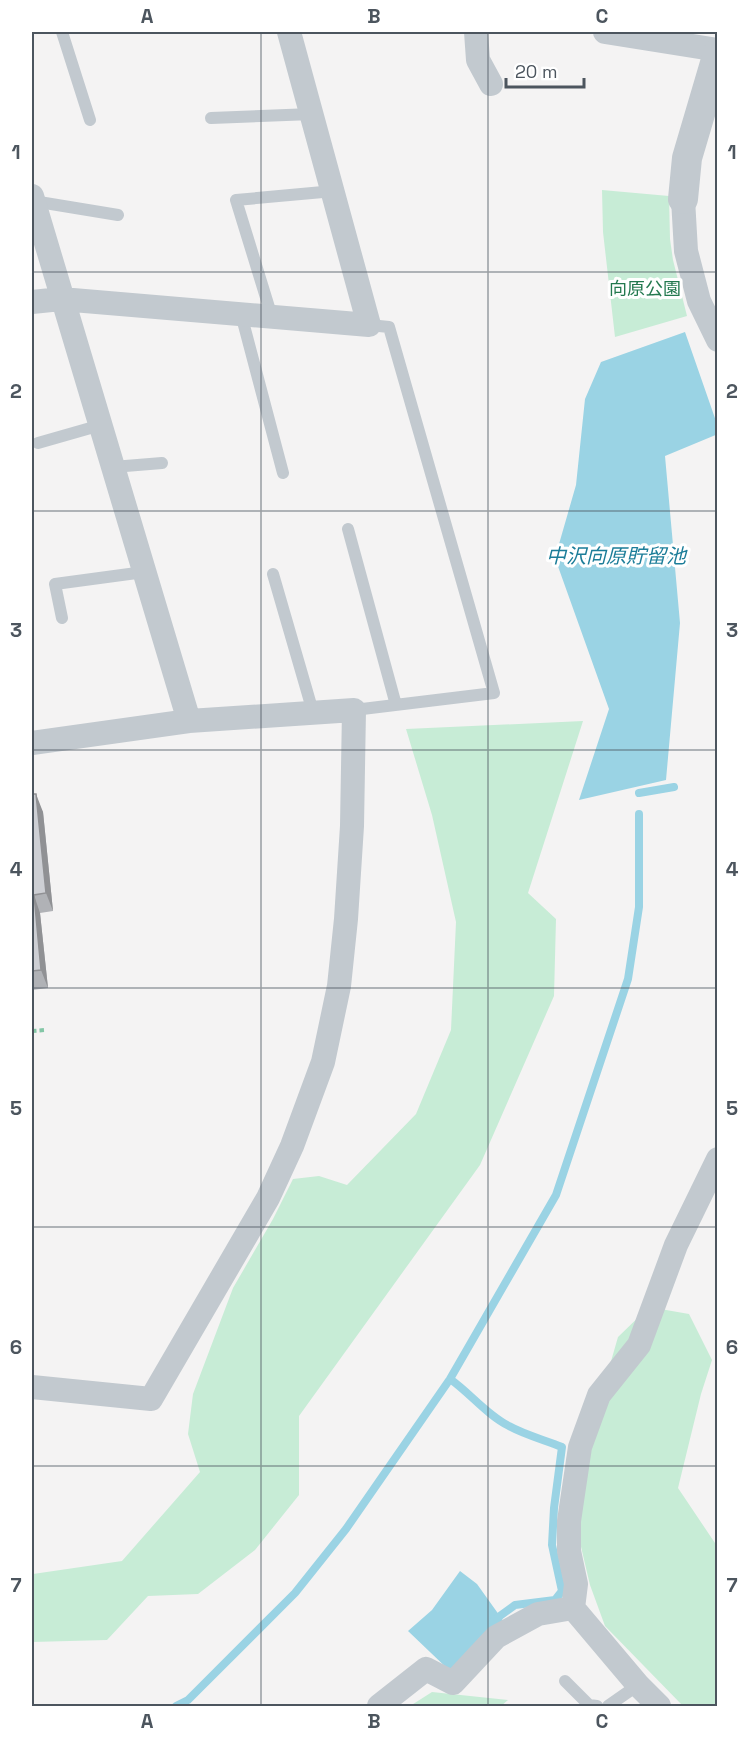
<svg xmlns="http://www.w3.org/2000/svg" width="749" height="1738" font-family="'Space Grotesk','Noto Sans JP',sans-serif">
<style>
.green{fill:#c7ecd6}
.water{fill:#9ad3e4}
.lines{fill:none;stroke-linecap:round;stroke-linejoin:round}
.stream{stroke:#9ad3e4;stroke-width:8}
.path{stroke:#83c6a6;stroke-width:4;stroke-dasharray:4.5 3;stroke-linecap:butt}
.service{stroke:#c2c9cf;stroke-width:12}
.minor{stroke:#c2c9cf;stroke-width:24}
.tertiary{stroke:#c2c9cf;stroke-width:30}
.wall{fill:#b0b2b6}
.shaded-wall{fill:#909194}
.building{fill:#cdcfd4;stroke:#909194;stroke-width:1.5}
.grid{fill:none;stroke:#4c555e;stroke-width:1.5;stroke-opacity:0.55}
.labels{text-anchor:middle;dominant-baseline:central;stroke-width:6;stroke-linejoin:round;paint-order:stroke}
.park-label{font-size:18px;fill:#23794f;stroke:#fff}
.water-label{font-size:20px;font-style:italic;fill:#1c7d99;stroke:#fff}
.neatline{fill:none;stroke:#4c555e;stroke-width:2}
.grid-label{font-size:20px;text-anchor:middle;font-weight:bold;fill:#4c555e}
</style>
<rect width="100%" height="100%" fill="#f4f3f3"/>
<path class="green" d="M602 190 669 196 670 239 673 260 687 316 615 337 603 232Z
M583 721 528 893 556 919 554 996 480 1165 299 1416V1495L255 1550 198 1594 148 1596 107 1640 32 1642V1572L33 1574 122 1561 200 1472 188 1434 193 1394 233 1288 273 1219 293 1179 319 1176 347 1185 416 1114 451 1030 456 922 432 815 406 729Z
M649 1307 689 1314 712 1360 701 1394 678 1488 717 1546V1706H683L605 1626 590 1585 578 1534 586 1448 618 1337Z
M432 1692 508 1700 501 1706H410Z"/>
<path class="water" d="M685 332 717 424 718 434 665 456 680 623 666 780 579 800 609 709 555 558 576 485 585 399 601 362Z
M460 1571 477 1584 507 1626 453 1674 408 1631 432 1610Z"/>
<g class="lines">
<path class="stream" d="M639 793 674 787
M450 1379C470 1393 487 1415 509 1426 525 1435 545 1440 562 1447L554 1508 552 1545 562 1591 555 1600 515 1605 493 1621
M176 1706 188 1700 295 1593 346 1529 450 1379 556 1195 628 979 639 907V814"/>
<path class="path" d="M32 1031 45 1030"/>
<path class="service" d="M62 32 90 120
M211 118 312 114
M33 201 118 215
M241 314 283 473
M272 317 236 200 334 191
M38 443 101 425
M113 467 162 463
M348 529 396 705
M273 574 313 712
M62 618 55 584 144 572
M354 710 494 693 389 327 369 325
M565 1681 589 1705 597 1706
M608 1706 638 1685"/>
<path class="minor" d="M476 32 478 60 491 84
M605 32 718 50
M32 196 189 721
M683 199 686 251 699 301 718 340
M32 302 61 299 369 325 289 32
M32 743 189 721 354 710 352 826 346 919 339 986 323 1062 292 1146 268 1198 151 1399 32 1387
M573 1608 638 1685 659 1706
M379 1706 426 1669 453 1683 496 1637 538 1614 573 1608 576 1584 569 1551V1521L580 1447 599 1395 639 1345 676 1245 718 1159"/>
<path class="tertiary" d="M683 199 687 158 718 53"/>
</g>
<path class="wall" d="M32 794 43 812 53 911 40 913 48 988 32 990Z"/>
<path class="shaded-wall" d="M36 794 43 812 53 911 46 893Z
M34 895 40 913 48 988 41 970Z"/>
<path class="building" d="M32 794H36L46 893 34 895 41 970 32 971Z"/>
<path class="grid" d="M261 32V1706M488 32V1706M32 272H718M32 511H718M32 750H718M32 988H718M32 1227H718M32 1466H718"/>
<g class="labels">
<g class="park-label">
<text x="645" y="288">向原公園</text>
</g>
<g class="water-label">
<text x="616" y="556">中沢向原貯留池</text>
</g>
</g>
<rect width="749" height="1738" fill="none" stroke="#ffffff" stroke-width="66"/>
<path d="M506 78v9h78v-9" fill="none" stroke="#4c555e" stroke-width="3"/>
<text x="515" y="78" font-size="18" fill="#4c555e" stroke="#ffffff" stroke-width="4.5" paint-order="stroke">20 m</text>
<rect x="33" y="33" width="683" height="1672" class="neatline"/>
<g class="grid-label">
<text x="147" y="23">A</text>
<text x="374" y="23">B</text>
<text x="602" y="23">C</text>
<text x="16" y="159">1</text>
<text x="732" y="159">1</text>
<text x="16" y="398">2</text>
<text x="732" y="398">2</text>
<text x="16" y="637">3</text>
<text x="732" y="637">3</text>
<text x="16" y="876">4</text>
<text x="732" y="876">4</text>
<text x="16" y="1115">5</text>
<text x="732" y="1115">5</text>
<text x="16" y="1354">6</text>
<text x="732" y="1354">6</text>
<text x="16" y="1592">7</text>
<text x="732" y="1592">7</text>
<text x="147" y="1728">A</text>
<text x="374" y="1728">B</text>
<text x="602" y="1728">C</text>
</g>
</svg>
